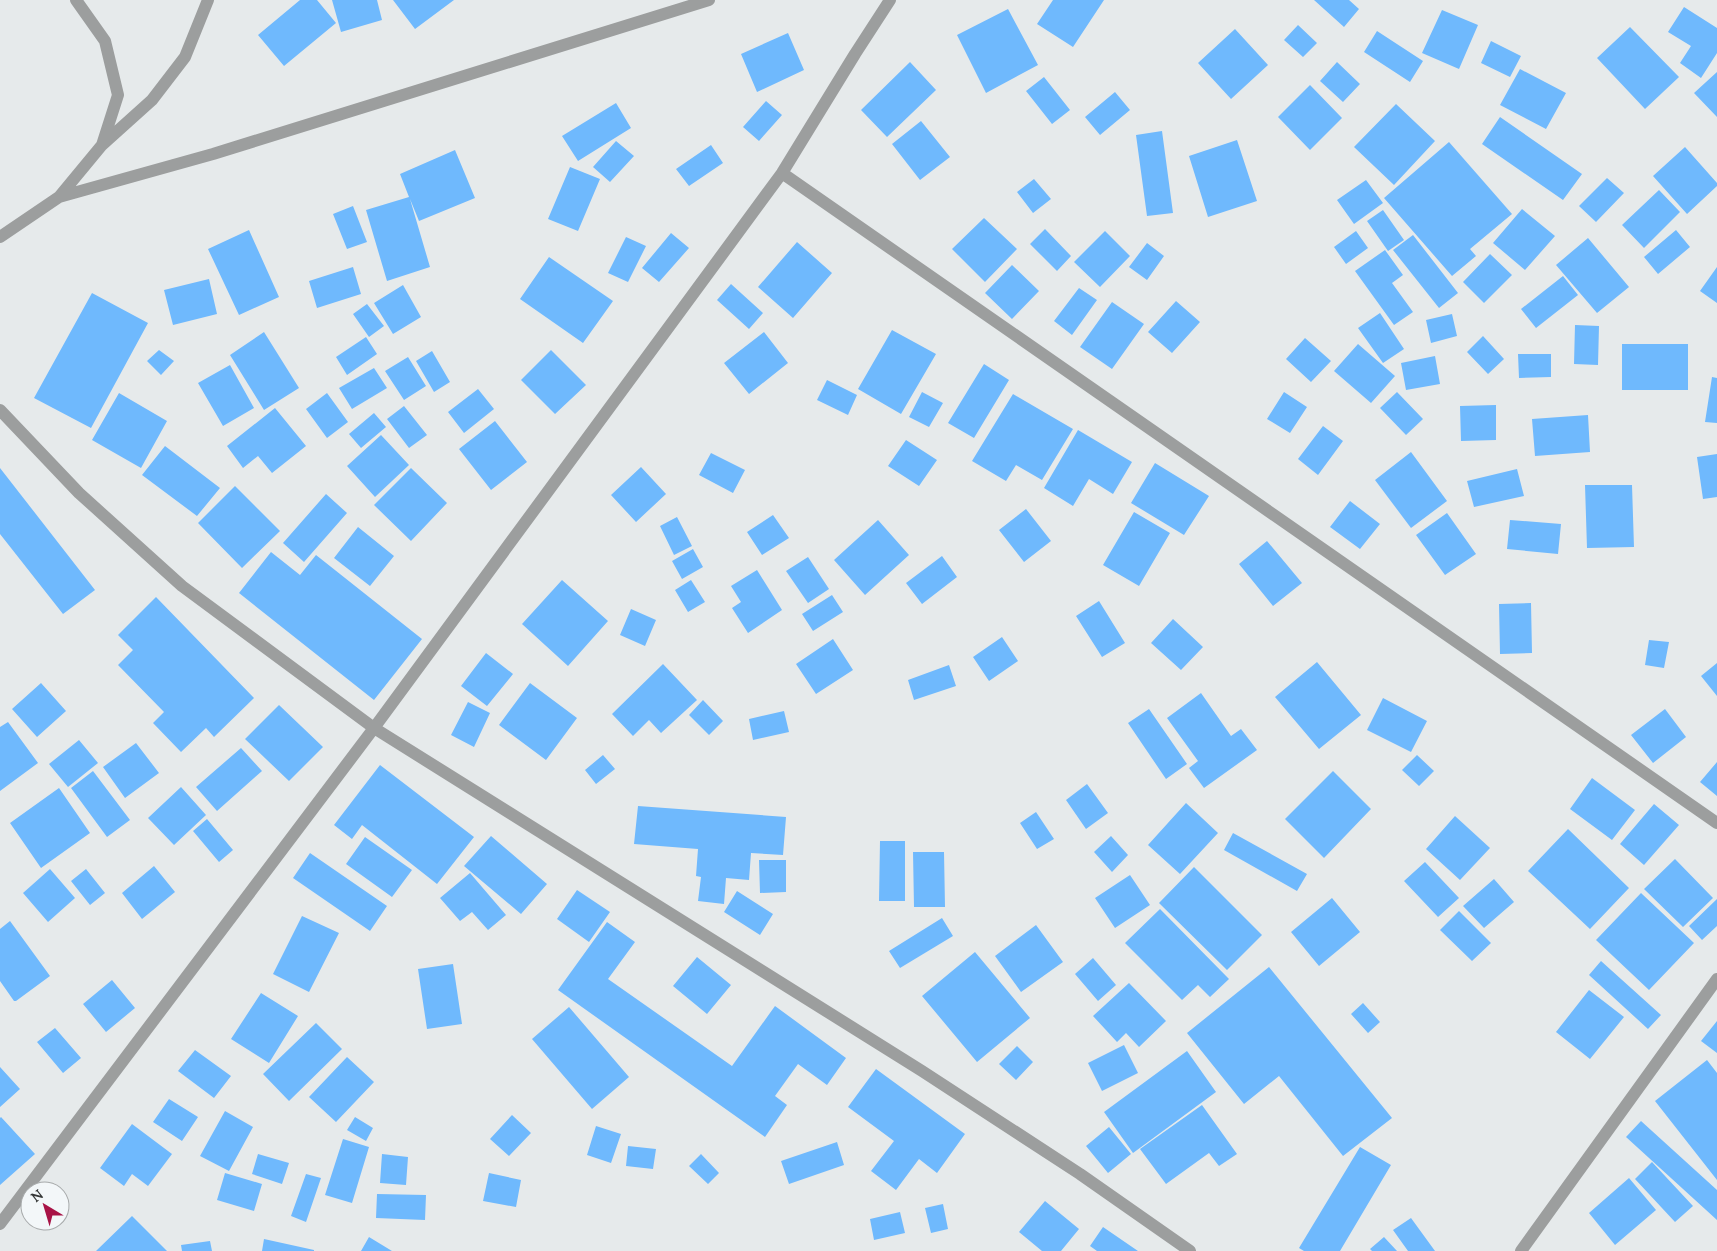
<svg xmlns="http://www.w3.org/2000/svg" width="1717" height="1251" font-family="Lora,serif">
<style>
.building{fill:#6fb9fd}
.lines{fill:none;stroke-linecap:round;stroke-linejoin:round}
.street{stroke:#9c9e9e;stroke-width:12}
</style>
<rect width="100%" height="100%" fill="#e6eaeb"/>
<path class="building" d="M300 0H317L336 23 284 66 258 35Z
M332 0H377L382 20 341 32Z
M393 0H454L415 29Z
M1053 0H1104L1073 47 1037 24Z
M1314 0H1349L1359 9 1344 27Z
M1684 7 1717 28V53L1701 78 1680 63 1691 46 1668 32Z
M1008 9 1038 65 986 93 957 35Z
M1442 10 1478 25 1459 69 1422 53Z
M1298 25 1317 43 1303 57 1284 40Z
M1630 27 1679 77 1645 109 1597 58Z
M1235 29 1268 65 1231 99 1198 63Z
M1377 31 1423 61 1410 82 1364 52Z
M788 33 804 70 757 92 741 54Z
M1491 41 1521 56 1510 77 1481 63Z
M910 62 936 90 887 137 861 110Z
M1337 62 1360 84 1343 102 1320 81Z
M1520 69 1566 93 1546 129 1500 105Z
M1717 72V117L1694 93Z
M1044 77 1070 110 1052 124 1026 91Z
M1310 85 1342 118 1310 150 1278 117Z
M1115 92 1130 110 1100 135 1085 117Z
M766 101 782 115 759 141 743 127Z
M616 103 631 128 578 161 562 136Z
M1396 104 1435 141 1394 185 1354 147Z
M1500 117 1582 174 1563 200 1482 144Z
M921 121 950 157 920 180 892 144Z
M1162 131 1173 213 1147 216 1136 135Z
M1237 140 1257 201 1208 217 1189 156Z
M616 141 634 156 610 182 593 167Z
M1449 142 1512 214 1470 249 1476 256 1452 276 1384 198Z
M711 145 723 163 689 186 676 169Z
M1685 147 1717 183V186L1687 214 1653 176Z
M455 150 475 198 419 221 410 199 430 267 387 281 366 210 409 197 400 174Z
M570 167 600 179 578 231 548 219Z
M1607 178 1624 193 1596 222 1579 206Z
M1034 179 1051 199 1033 213 1017 192Z
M1366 180 1383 203 1354 224 1337 200Z
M1659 190 1680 212 1644 248 1622 225Z
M353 206 367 242 347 249 333 214Z
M1522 209 1555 236 1525 270 1493 243Z
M1383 210 1404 240 1388 251 1367 221Z
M984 218 1017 249 985 282 952 249Z
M1045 229 1071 256 1057 271 1030 244Z
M249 230 279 297 239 315 208 249Z
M1676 230 1690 247 1658 274 1644 257Z
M1105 231 1130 256 1100 287 1074 262Z
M1356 231 1368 248 1346 264 1334 247Z
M671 233 689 248 659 282 642 268Z
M1413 235 1458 293 1439 308 1393 250Z
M626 237 646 246 628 282 608 273Z
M1588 238 1629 287 1597 313 1556 265Z
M797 242 832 273 793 318 758 287Z
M1147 243 1164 256 1147 280 1129 267Z
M1385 250 1403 275 1392 283 1413 312 1394 325 1355 271Z
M1490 254 1512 275 1484 303 1463 282Z
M549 257 613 301 583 343 520 299Z
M1012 265 1039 291 1012 319 985 293Z
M353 267 361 294 317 308 309 281Z
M1717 267V303L1700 291Z
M1563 276 1578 295 1536 328 1521 309Z
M209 279 217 314 173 325 164 290Z
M731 284 763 313 749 329 717 300Z
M403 285 421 317 393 334 374 303Z
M1079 288 1097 300 1072 335 1054 321Z
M92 293 148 323 91 428 34 398Z
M1176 301 1200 322 1172 353 1148 332Z
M1112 302 1144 324 1112 369 1080 347Z
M367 304 384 326 369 337 353 314Z
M1380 313 1404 349 1383 363 1358 328Z
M1452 314 1457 336 1431 343 1426 320Z
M1575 325 1599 326 1598 365 1574 364Z
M892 330 936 354 901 414 858 389Z
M264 332 299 388 264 410 230 355Z
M764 332 788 363 749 394 724 363Z
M1483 336 1504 359 1488 374 1467 352Z
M366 337 377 354 347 375 336 357Z
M1305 338 1331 361 1311 382 1286 359Z
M1358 344 1395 376 1371 403 1334 371Z
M1622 344H1688V390H1622Z
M159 350 174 361 161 375 147 361Z
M551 350 586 385 555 414 521 380Z
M432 351 450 382 434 392 416 361Z
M1518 354H1551V377L1519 378Z
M1435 356 1440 384 1406 390 1401 363Z
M408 357 426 386 404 400 385 371Z
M984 364 1009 380 974 438 948 423Z
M230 365 254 408 223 426 198 383Z
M374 368 387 388 352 409 339 388Z
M1712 377 1717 378V423L1705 422Z
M827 380 857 395 848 415 817 400Z
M478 389 494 409 464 433 448 412Z
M922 392 943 403 929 427 909 417Z
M1284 392 1307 407 1290 433 1267 419Z
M1397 392 1423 419 1406 435 1380 408Z
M119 393 167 421 141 468 92 440Z
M327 393 348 422 327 438 306 409Z
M1013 394 1073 429 1042 480 1016 465 1006 481 972 461Z
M1496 405V440L1461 441 1460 406Z
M404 406 427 435 409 448 387 419Z
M275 408 306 446 272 473 258 456 243 468 227 446Z
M374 413 386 427 361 448 349 434Z
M1588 415 1590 452 1535 456 1532 419Z
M495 421 527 462 491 490 459 449Z
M1323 426 1343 441 1318 475 1298 459Z
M1078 430 1132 462 1113 494 1089 479 1073 506 1044 488Z
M381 435 409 465 375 497 347 466Z
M906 440 937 460 919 486 888 466Z
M165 446 220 488 197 516 142 475Z
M1411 452 1447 501 1411 528 1375 480Z
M711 453 745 470 733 493 699 475Z
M1717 454V497L1703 499 1697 457Z
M1155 463 1209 496 1184 535 1131 503Z
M641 467 666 494 636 522 611 495Z
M0 468 95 590 63 614 0 534Z
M411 468 447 503 411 541 374 505Z
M1517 469 1524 496 1474 507 1467 481Z
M1585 485H1632L1634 547 1587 548Z
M235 486 280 531 242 568 198 523Z
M326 494 347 513 304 562 283 543Z
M1350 501 1380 524 1360 549 1330 527Z
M1026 509 1051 541 1024 562 999 530Z
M1134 512 1170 533 1139 586 1103 565Z
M1447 513 1476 554 1445 575 1416 535Z
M773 515 789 538 762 555 747 532Z
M677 517 692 546 674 555 660 526Z
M878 520 909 555 865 595 834 560Z
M1510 520 1561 524 1558 554 1507 549Z
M358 527 394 556 370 586 334 558Z
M1267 541 1302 583 1273 606 1239 564Z
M693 549 703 567 682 579 672 561Z
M271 552 300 575 316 555 422 639 374 700 239 593Z
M942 556 957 577 922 604 906 583Z
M808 557 829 589 808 603 786 571Z
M757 570 782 610 748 633 732 608 741 602 731 586Z
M562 580 608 621 568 666 522 624Z
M691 580 705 602 688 612 675 590Z
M832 595 843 612 813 631 802 614Z
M156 597 254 698 214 737 206 728 181 752 153 723 164 712 118 665 133 650 118 635Z
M1099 601 1125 643 1102 657 1076 616Z
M1531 603 1532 653 1500 654 1499 604Z
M631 609 656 620 645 646 620 635Z
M1173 619 1203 647 1181 670 1151 643Z
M1002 637 1018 661 989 681 973 657Z
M833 639 853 670 816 694 796 664Z
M1649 640 1669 642 1664 668 1645 665Z
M486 653 513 674 487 706 461 686Z
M1317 662 1361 715 1319 749 1275 697Z
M1717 663V696L1701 676Z
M663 664 697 700 661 733 649 720 633 736 612 714Z
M949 665 956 686 914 700 908 680Z
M41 683 66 711 37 737 12 709Z
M530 683 577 718 546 760 499 725Z
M1201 693 1231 736 1241 729 1257 750 1204 788 1189 768 1198 761 1167 718Z
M1383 698 1427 721 1411 752 1367 730Z
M703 700 723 721 709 735 689 715Z
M468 702 490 713 474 747 451 735Z
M279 705 323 747 289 781 245 739Z
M1149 709 1187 764 1166 779 1128 723Z
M1665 709 1686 737 1653 763 1631 735Z
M784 711 789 732 753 740 749 719Z
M8 722 38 763 0 791V727Z
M79 740 98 763 68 787 49 764Z
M136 743 159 773 125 798 103 767Z
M241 748 262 771 217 811 196 787Z
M603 755 615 769 596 784 585 770Z
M1417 755 1434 771 1419 786 1402 770Z
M1717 762V796L1700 782Z
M380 765 474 837 437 884 362 825 352 839 334 825Z
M93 771 130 820 107 837 71 788Z
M1333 771 1371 809 1324 858 1285 819Z
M1592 778 1635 810 1612 840 1570 809Z
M1087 784 1108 813 1086 829 1066 800Z
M181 787 206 815 174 845 148 818Z
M59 788 90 833 41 868 10 823Z
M1186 803 1218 833 1180 874 1148 845Z
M1654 804 1679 825 1644 865 1620 844Z
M638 806 786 817 783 855 751 853 749 880 726 878 724 904 698 901 701 877 696 876 698 849 634 844Z
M1036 812 1054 839 1037 849 1020 823Z
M1455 816 1490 848 1460 880 1426 849Z
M207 819 233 850 219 862 193 831Z
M1568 829 1629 888 1590 929 1528 871Z
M1233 833 1307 874 1297 891 1224 850Z
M491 836 547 884 521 914 464 866Z
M1111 836 1128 855 1112 872 1094 852Z
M365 837 412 870 392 897 346 864Z
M880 841H905V901H879Z
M913 852H944L945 907H914Z
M310 853 387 906 370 931 293 878Z
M1675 859 1713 898 1683 927 1644 889Z
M759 860H786V892L760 893Z
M1425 862 1459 898 1438 917 1404 881Z
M154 866 175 892 142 919 122 893Z
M1194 867 1262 935 1227 970 1159 903Z
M50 869 75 898 48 922 23 893Z
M86 869 105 893 90 905 71 881Z
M470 873 506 915 488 930 472 912 460 921 440 898Z
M1130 875 1150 905 1115 928 1095 898Z
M1494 879 1514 902 1484 928 1463 906Z
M577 890 610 912 589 942 557 919Z
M737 891 773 914 760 935 724 912Z
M1641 893 1694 943 1649 990 1596 940Z
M1332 898 1360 932 1319 966 1291 932Z
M1717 899V926L1702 940 1689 926Z
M1160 909 1229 979 1210 997 1198 985 1182 1000 1125 943Z
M1459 911 1491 943 1472 961 1440 930Z
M302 916 339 933 309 992 273 974Z
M942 918 953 936 900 968 889 951Z
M10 921 50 976 16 1001H14L0 981V929Z
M607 922 635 942 608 979 732 1066 775 1006 846 1058 827 1085 798 1064 775 1096 787 1105 765 1137 558 990Z
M1036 925 1063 962 1021 992 995 956Z
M975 952 1030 1018 977 1062 922 996Z
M697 957 731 985 707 1014 673 986Z
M1093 958 1116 985 1098 1001 1075 974Z
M1601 961 1661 1015 1648 1029 1589 975Z
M453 964 462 1024 427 1029 418 969Z
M1269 967 1392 1118 1343 1156 1279 1076 1244 1104 1187 1033Z
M112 980 135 1008 106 1032 83 1004Z
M1129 983 1166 1021 1139 1047 1126 1033 1117 1042 1093 1016Z
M1589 990 1624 1017 1590 1059 1556 1032Z
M261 993 298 1016 269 1063 231 1039Z
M1363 1003 1380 1022 1368 1033 1351 1014Z
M569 1007 629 1077 592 1109 532 1039Z
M1717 1021V1053L1701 1041Z
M316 1023 342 1049 289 1101 263 1074Z
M55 1028 81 1058 63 1073 37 1042Z
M1124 1045 1138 1073 1102 1091 1088 1063Z
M1017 1046 1033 1062 1016 1080 999 1064Z
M195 1050 231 1076 214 1098 178 1071Z
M1187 1051 1216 1092 1133 1153 1104 1112Z
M347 1057 374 1082 336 1122 309 1097Z
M1707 1060 1717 1073V1180L1655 1101Z
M0 1067 20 1089 0 1107Z
M876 1069 965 1134 937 1173 919 1159 896 1190 871 1171 894 1141 848 1107Z
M169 1099 198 1117 182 1141 153 1122Z
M1202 1105 1237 1154 1219 1166 1209 1153 1166 1184 1140 1149Z
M225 1111 253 1127 229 1171 200 1156Z
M512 1115 531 1133 509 1156 490 1139Z
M1 1117 35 1154 0 1185V1118Z
M355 1117 373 1128 366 1141 347 1130Z
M1641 1121 1717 1190V1220L1626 1137Z
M132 1124 172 1154 148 1186 132 1174 124 1186 100 1168Z
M596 1126 621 1134 611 1163 587 1155Z
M1109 1127 1131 1154 1108 1173 1086 1146Z
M343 1139 369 1147 352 1203 325 1195Z
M837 1142 844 1165 789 1184 781 1161Z
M628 1146 656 1149 653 1169 626 1166Z
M1360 1147 1391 1165 1340 1251H1304L1299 1248Z
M258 1154 289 1163 282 1184 252 1174Z
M382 1154 408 1157 406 1185 380 1183Z
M701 1154 719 1173 708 1184 689 1166Z
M1652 1162 1693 1206 1675 1222 1635 1179Z
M225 1173 262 1184 254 1211 217 1200Z
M489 1173 521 1180 516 1207 483 1201Z
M306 1174 321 1178 306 1222 291 1216Z
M1629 1178 1656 1210 1615 1245 1589 1213Z
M377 1194 426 1195 425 1220 376 1218Z
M1045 1201 1079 1229 1061 1251H1042L1019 1232Z
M943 1204 948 1229 931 1233 925 1208Z
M900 1212 905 1233 874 1240 870 1219Z
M132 1216 167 1251H96Z
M1411 1218 1435 1251H1408L1393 1230Z
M1103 1227 1138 1251H1097L1090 1246Z
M369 1237 392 1251H361Z
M1384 1237 1397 1251H1372L1370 1249Z
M264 1239 314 1250V1251H262Z
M210 1241 212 1251H182L181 1245Z"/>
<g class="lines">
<path class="street" d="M102 145 152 100 185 57 208 0
M782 173 1717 823
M59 197 213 154 709 0
M0 237 59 197 102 145 118 95 105 41 76 0
M0 410 79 493 182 586 374 728 922 1071 1080 1174 1190 1251
M0 1224 374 728 782 173 855 54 890 0
M1521 1251 1717 979"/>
</g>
<g transform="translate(45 1206) rotate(322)"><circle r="24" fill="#f3f7f9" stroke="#a7aaab"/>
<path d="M0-4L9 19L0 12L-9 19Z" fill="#a81346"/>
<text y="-8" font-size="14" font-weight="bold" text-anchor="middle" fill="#353737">N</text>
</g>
</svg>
